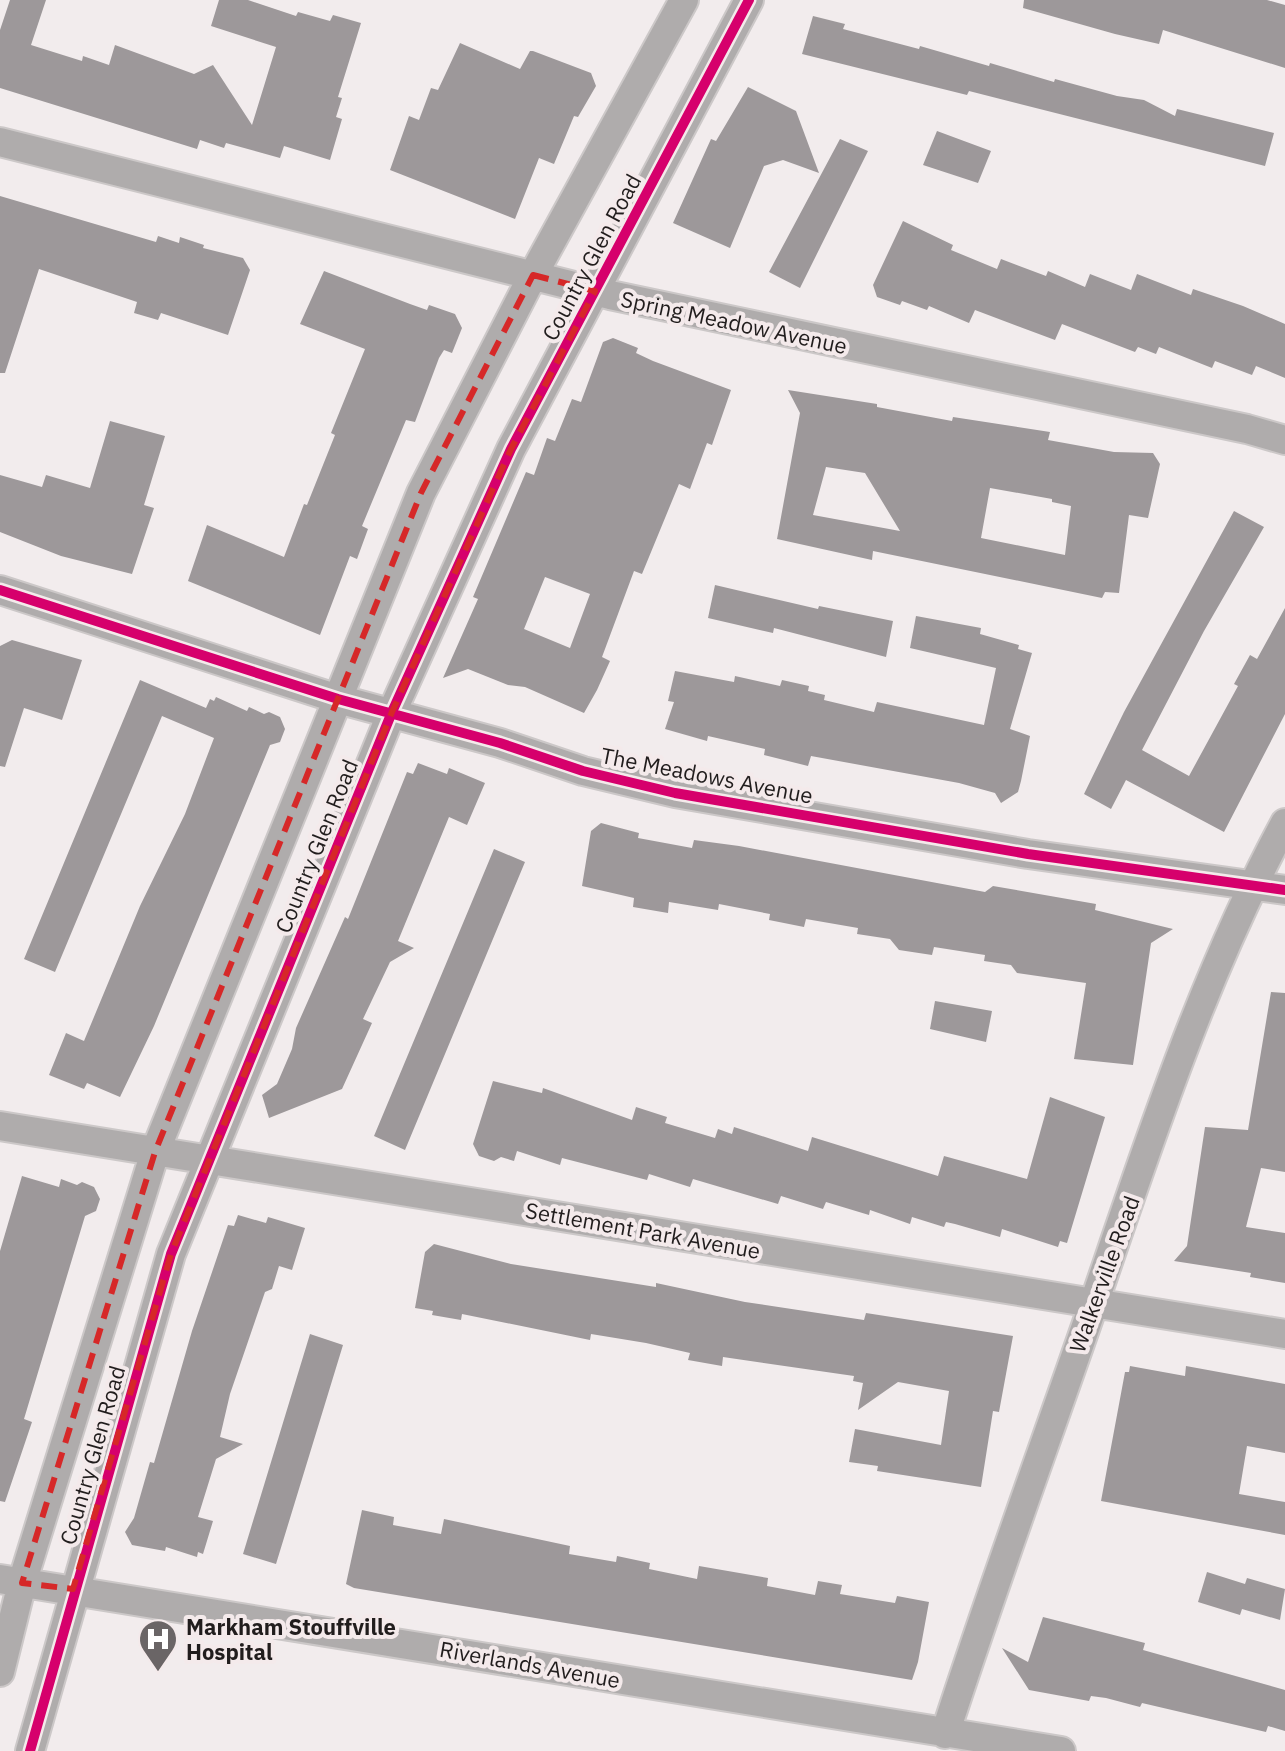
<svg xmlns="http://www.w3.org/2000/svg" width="1285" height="1751" font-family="'IBM Plex Sans',sans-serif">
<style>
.building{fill:#9d989a;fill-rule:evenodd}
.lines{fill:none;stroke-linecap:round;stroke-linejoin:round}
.street-casing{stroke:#ccc8c8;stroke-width:32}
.street{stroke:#afacac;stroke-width:28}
.cycleway-casing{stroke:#f4eaeb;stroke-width:15}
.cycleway{stroke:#d6006c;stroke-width:10}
.marked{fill:none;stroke:#d62828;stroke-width:6;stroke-dasharray:16 10;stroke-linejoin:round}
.labels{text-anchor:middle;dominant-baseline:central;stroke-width:8;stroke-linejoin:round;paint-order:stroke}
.street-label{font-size:22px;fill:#211d1d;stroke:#f4eaeb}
.poi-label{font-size:22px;font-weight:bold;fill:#211d1d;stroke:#f4eaeb;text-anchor:start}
</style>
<rect width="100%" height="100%" fill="#f2eced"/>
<path class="building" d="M10 0H46L31 45 82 61 83 56 109 65 115 45 194 74 213 65 252 125 276 47 211 26 219 0H248L296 16 298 12 330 21 333 15 361 23 338 97 342 98 336 117 342 119 330 160 284 146 280 158 226 143 224 148 200 140 197 149 0 88V30Z
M1024 0H1267L1285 5V68L1163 30 1159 44 1115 34 1023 8Z
M813 16 845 24 843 29 919 49 920 46 989 66 990 63 1054 82 1055 79 1117 96 1144 100 1175 116 1177 109 1274 133 1265 166 969 91 967 95 802 54Z
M460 43 520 69 530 51H533L591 73 596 86 578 117 574 116 554 164 539 158 515 219 390 170 409 116 419 120 431 88 438 90Z
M748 87 796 111 819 173 783 160 764 166 730 248 673 223 711 139 716 141Z
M937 131 991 151 978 183 923 165Z
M840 139 868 151 800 288 769 272Z
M0 196 156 242 158 236 179 243 180 237 204 245 203 248 243 258 250 270 228 335 161 313 158 320 134 313 137 302 39 269 5 373H0Z
M903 221 953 245 951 250 997 269 1001 259 1046 276 1048 271 1085 287 1090 274 1131 290 1137 274 1191 295 1193 289 1243 306 1285 324V378L1256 366 1252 375 1215 361 1212 368 1159 347 1156 354 1138 347 1135 352 1062 324 1055 340 975 310 969 323 929 306 927 310 902 301 900 305 877 297 873 285Z
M324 271 410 304 427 310 429 305 455 314 462 328 452 353 444 350 439 358 415 422 406 420 362 526 368 529 357 559 350 556 320 635 188 581 207 525 284 557 304 504 307 505 335 435 331 433 365 349 300 324Z
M613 338 638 348 636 353 653 361 731 390 712 445 707 443 690 489 679 484 642 574 634 571 602 657 610 661 597 690 584 713 525 687 508 685 468 669 443 678 478 599 473 597 526 472 534 475 547 438 555 441 572 399 581 402 603 342ZM545 577 590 594 570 648 524 629Z
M788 390 877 404V407L952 421 953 417 1050 432 1048 440 1114 452 1153 453 1160 464 1148 518 1129 515 1119 593 1105 592 1102 598 873 551 872 560 777 539 800 413ZM826 467 865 473 900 531 813 515ZM990 488 1052 499V502L1071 506 1065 555 981 538Z
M110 421 165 436 144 505 154 508 132 574 61 556 0 532V475L42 487 46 475 90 488Z
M1234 511 1264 527 1204 631 1142 750 1189 776 1238 686 1234 684 1250 655 1257 659 1285 608V714L1224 832 1126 780 1111 809 1084 794 1124 712Z
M715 585 818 609 819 606 893 621 886 657 774 628 773 633 708 618Z
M916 616 981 628 980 634 1019 645 1018 649 1032 653 1010 729 1030 736 1021 781 1018 792 1001 803 995 793 959 783 811 756 808 766 764 755 765 749 708 736 707 741 665 729 674 702 668 701 675 671 734 682 735 676 780 686 782 680 809 686 808 691 825 695 824 700 874 712 877 702 984 725 996 668 910 648Z
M12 640 82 660 62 720 24 708 5 767 0 766V646Z
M140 680 206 708 210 699 214 701 216 697 247 711 249 707 264 714 269 712 280 717 285 729 280 742 270 745 154 1026 120 1097 87 1083 84 1089 49 1075 66 1033 84 1041 140 906 185 814 214 738 162 716 55 972 24 959Z
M418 763 447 774 449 768 485 783 467 825 449 817 398 941 414 948 390 962 363 1019 372 1023 342 1089 269 1118 262 1095 277 1084 292 1049 296 1028 345 917 348 919 407 772 413 774Z
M601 823 639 833 638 838 692 848 694 840 739 846 985 892 993 886 1096 904 1095 910 1173 929 1151 943 1133 1065 1074 1059 1086 983 1017 973 1011 965 984 961 985 955 934 947 932 955 899 950 890 939 857 934 858 928 806 919 804 927 769 920 770 914 719 904 718 910 669 902 668 913 633 907 634 898 582 886 591 831Z
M494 849 525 862 405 1150 374 1136Z
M1271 992 1285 993V1172L1261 1168 1246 1227 1285 1233V1283L1250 1277 1251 1273 1174 1261 1187 1246 1205 1127 1248 1130Z
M935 1001 992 1011 986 1042 930 1029Z
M493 1081 542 1093 543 1088 632 1120 636 1107 667 1117 665 1123 715 1138 718 1129 732 1134 734 1127 808 1151 812 1137 938 1176 944 1156 1027 1179 1050 1097 1105 1117 1067 1243 1060 1241 1058 1247 1002 1229 1000 1237 955 1224 946 1222 944 1227 912 1217 910 1224 870 1210 869 1215 826 1202 823 1209 781 1196 778 1204 693 1179 690 1187 649 1174 647 1180 562 1158 560 1165 517 1151 514 1161 501 1157 494 1161 479 1156 473 1144Z
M22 1176 59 1187 61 1179 77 1185 82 1182 94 1187 100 1199 96 1211 85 1216 24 1419 32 1422 5 1502 0 1501V1251Z
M238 1215 266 1223 268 1217 305 1228 292 1270 279 1266 272 1289 265 1292 230 1394 220 1437 243 1444 216 1459 198 1517 213 1521 203 1554 198 1552 197 1557 166 1547 165 1551 132 1545 125 1532 134 1518 150 1462 154 1463 192 1331 228 1225 234 1226Z
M434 1244 511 1264 656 1287V1283L745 1302 864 1320 866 1313 1013 1336 999 1412 993 1411 981 1487 877 1471 878 1466 849 1462 855 1429 941 1445 949 1391 898 1382 858 1410 863 1383 853 1381 854 1376 723 1357 722 1366 688 1360 690 1353 646 1343 591 1334 590 1340 462 1314 461 1320 432 1315 433 1311 415 1308 425 1252Z
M310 1334 343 1345 276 1564 243 1554Z
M1130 1366 1185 1376 1186 1366 1285 1384V1453L1247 1446 1239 1494 1285 1502V1535L1101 1501 1125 1372H1129Z
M362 1510 394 1517 393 1525 441 1534 444 1519 570 1546 569 1554 616 1562 617 1556 650 1563 649 1569 697 1579 699 1566 768 1578 767 1586 815 1595 818 1581 842 1585 840 1594 895 1603 897 1596 929 1602 918 1662 912 1680 354 1588 346 1584Z
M1207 1572 1245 1584 1247 1578 1285 1589 1280 1620 1242 1609 1240 1615 1198 1602Z
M1043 1617 1145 1643 1143 1650 1285 1690V1731L1268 1726 1266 1732 1142 1703 1140 1707 1106 1698 1091 1696 1089 1701 1029 1690 1002 1648 1028 1662Z"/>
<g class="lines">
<g class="street-casing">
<path id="street" d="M0 142 610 295 1247 429 1285 440
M0 590 338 699 500 743 583 771 675 793 1028 854 1285 890
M0 1126 1285 1334
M0 1579 1061 1751
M0 1672 22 1583 155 1152 421 493 533 275 684 0
M945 1734C992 1588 1045 1445 1095 1300 1150 1139 1204 973 1285 823
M30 1751 171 1254 392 712 511 449 749 0"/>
</g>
<use href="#street" class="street"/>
<g class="cycleway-casing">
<path id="cycleway" d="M0 590 338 699 500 743 583 771 675 793 1028 854 1285 890
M30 1751 171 1254 392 712 511 449 749 0"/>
</g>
<use href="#cycleway" class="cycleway"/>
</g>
<path class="marked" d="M533 275 595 291 511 449 392 712 171 1254 73 1589 22 1583 155 1152 421 493Z"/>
<defs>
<g id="hospital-pin" transform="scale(2)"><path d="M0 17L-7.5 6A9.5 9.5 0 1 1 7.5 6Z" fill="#6a6566" stroke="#f4eaeb"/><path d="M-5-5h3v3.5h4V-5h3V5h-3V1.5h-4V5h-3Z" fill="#fff"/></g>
</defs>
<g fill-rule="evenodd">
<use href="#hospital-pin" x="158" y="1639"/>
</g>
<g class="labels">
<g class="street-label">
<text transform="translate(591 257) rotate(-62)">Country Glen Road</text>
<text transform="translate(734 322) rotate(12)">Spring Meadow Avenue</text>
<text transform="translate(707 775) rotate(11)">The Meadows Avenue</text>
<text transform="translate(316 846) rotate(-68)">Country Glen Road</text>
<text transform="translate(643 1230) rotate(10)">Settlement Park Avenue</text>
<text transform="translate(1104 1274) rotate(-70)">Walkerville Road</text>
<text transform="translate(92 1455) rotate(-74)">Country Glen Road</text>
<text transform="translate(530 1664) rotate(10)">Riverlands Avenue</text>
</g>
<g class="poi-label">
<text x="186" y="1626">Markham Stouffville<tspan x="186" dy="25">Hospital</tspan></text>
</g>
</g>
</svg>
